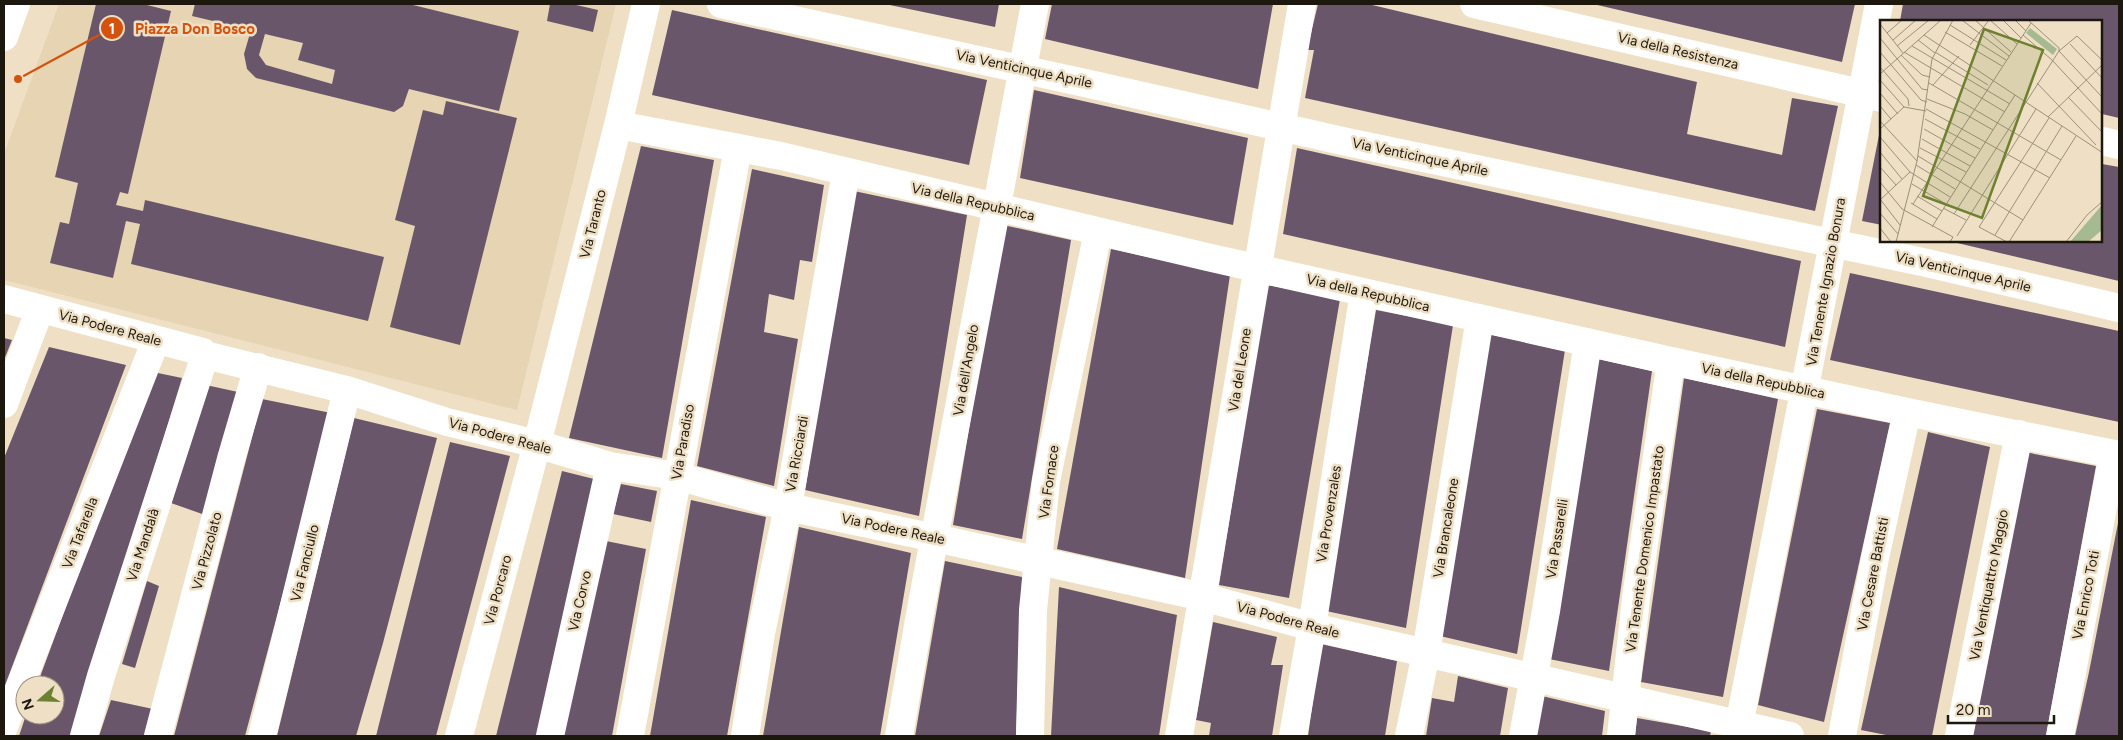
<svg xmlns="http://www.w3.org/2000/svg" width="2123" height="740" font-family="Figtree,sans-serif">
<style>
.built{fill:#e6d4b2}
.building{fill:#6a566a;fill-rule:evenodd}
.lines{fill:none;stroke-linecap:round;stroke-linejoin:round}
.street{stroke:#fff;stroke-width:28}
.labels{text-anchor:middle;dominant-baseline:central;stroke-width:5;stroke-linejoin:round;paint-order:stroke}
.street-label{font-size:14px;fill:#1d180e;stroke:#efe0c5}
.inset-road{fill:none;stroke:#9b907c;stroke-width:1}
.view{fill:#6e8131;fill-opacity:0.15;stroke:#6e8131;stroke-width:2.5}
.inset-edge{fill:none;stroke:#1d180e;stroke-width:2.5}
.leader{fill:none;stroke:#d4520c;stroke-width:2}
.callout-dot{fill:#d4520c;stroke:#efe0c5;stroke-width:2}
.mark-label{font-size:15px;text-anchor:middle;font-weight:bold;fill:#fff}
.callout-label{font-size:15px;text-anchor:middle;font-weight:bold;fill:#d4520c;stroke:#efe0c5;stroke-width:5;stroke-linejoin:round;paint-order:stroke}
</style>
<rect width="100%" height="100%" fill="#efe0c5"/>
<path class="built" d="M59 4H616L517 410 4 280V154Z"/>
<path class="building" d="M96 4H143L171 11 128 194 120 192 116 205 143 211 145 200 384 257 368 321 131 264 140 224 126 221 113 278 50 263 60 222 69 224 78 183 55 177Z
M195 4H409L519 31 499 111 409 89 403 106 394 112 256 78 247 69 244 54 251 30 192 16ZM265 34 303 43 298 60 335 70 332 84 266 65 259 55Z
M550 4H572L598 10 593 32 547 21Z
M885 4H999L995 27Z
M1052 4H1273L1258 89 1045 39Z
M1318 4H1368L1697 82 1687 134 1782 155 1792 98 1838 106 1815 211 1305 98 1314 50H1307Z
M1593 4H1855L1842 62Z
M1903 4H2119V118L2102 114V21H1900Z
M672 10 987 80 969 165 652 95Z
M1034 90 1248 138 1233 225 1020 178Z
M446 101 517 118 460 345 390 327 415 226 395 220 423 110 443 115Z
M1881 125H1882V225L1862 221Z
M641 146 714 160 662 458 569 438Z
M1297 148 1801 261 1785 347 1283 234Z
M2102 164 2119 167V281L1953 242 2102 241Z
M752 169 824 185 812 262 800 260 794 300 769 294 764 332 798 339 774 486 697 466Z
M854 191 967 215 919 516 805 490Z
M1003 225 1071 240 1022 539 953 525Z
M1111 249 1230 275 1185 578 1057 549Z
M1850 273 2119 331V422L1830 360Z
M1267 285 1340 299 1289 598 1219 585Z
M1376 310 1453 325 1406 628 1326 611Z
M1488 334 1565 350 1517 654 1440 636Z
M4 338 12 340 4 360Z
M49 347 126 365 4 688V458Z
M1598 359 1652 371 1609 671 1549 659Z
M153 372 182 378 72 736H19L26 715H55V685H37Z
M1684 378 1778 399 1723 697 1641 682Z
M206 385 238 392 205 515 171 503Z
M262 399 331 413 245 736H174Z
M1817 409 1890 423 1824 722 1758 705Z
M354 418 437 438 383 643 356 736H277Z
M1928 432 1990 447 1932 736H1891L1861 730Z
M450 442 510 456 436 736H376Z
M2025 452 2096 466 2046 736H1971Z
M562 471 594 479 537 736H496Z
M621 484 657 491 651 522 613 514Z
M691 500 766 517 727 736H650Z
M2118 523 2119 736H2075L2089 672Z
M799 527 911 553 880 736H763Z
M606 541 646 549 612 736H562Z
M945 561 1022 577 1016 736H915Z
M147 581 159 586 135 668 122 664Z
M1059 587 1177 615 1159 736H1051Z
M1213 622 1277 637 1271 665H1283L1272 736H1209L1211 723 1196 720Z
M1321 644 1397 661 1385 736H1308Z
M1458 676 1508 688 1500 736H1426L1432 698 1454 702Z
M1542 696 1605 711 1602 736H1535Z
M111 700 153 709 146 736H99Z
M1637 718 1711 731 1710 736H1635Z"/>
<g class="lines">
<path class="street" d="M721 4 1085 83 1347 142 1927 263 2119 308
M1474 4 1882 98
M4 37 16 4
M618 125 781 156 1207 257 1671 361 1907 412 2119 455
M2102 141 2119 145
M4 299 203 352 205 355 347 390 447 422 537 444 610 466 677 476 788 507 935 538 1203 597 1312 627 1790 736
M4 404 40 309
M4 727 156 340
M84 736 101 676 205 355
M158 736 231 459 258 367
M262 736 347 390
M459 736 537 444 618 125 646 4
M550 736 610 466
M630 736 738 148
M745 736 761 633 788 507 846 172
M899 736 920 614 1035 4
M1030 736 1033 610 1046 481 1098 232
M1179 736 1302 4
M1293 736 1312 627 1364 292
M1409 736 1426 653 1480 318
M1523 736 1546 611 1588 342
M1621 736 1636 598 1671 361
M1737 736C1786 492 1832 248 1879 4
M1842 736 1875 558 1907 412
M1959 736 2019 434
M2060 736 2113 454"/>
</g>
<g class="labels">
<g class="street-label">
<text transform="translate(1678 51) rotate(13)">Via della Resistenza</text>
<text transform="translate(1024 69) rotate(12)">Via Venticinque Aprile</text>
<text transform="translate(1420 157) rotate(12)">Via Venticinque Aprile</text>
<text transform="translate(973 202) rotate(13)">Via della Repubblica</text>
<text transform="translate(593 224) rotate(-76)">Via Taranto</text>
<text transform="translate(1963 272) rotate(13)">Via Venticinque Aprile</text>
<text transform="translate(1826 282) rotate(-80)">Via Tenente Ignazio Bonura</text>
<text transform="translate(1368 293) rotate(13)">Via della Repubblica</text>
<text transform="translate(110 328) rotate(15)">Via Podere Reale</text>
<text transform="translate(966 370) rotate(-80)">Via dell'Angelo</text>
<text transform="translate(1240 370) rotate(-81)">Via del Leone</text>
<text transform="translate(1763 381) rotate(12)">Via della Repubblica</text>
<text transform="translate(500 436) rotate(15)">Via Podere Reale</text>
<text transform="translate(683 442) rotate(-80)">Via Paradiso</text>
<text transform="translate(797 454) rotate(-80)">Via Ricciardi</text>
<text transform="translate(1049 482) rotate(-82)">Via Fornace</text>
<text transform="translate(1329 514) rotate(-81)">Via Provenzales</text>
<text transform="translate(1446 528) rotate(-81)">Via Brancaleone</text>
<text transform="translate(893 529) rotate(12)">Via Podere Reale</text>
<text transform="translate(80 533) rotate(-69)">Via Tafarella</text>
<text transform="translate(1557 539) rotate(-81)">Via Passarelli</text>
<text transform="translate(143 545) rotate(-72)">Via Mandalà</text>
<text transform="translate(1645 549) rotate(-82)">Via Tenente Domenico Impastato</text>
<text transform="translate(207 551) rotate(-75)">Via Pizzolato</text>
<text transform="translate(305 563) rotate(-76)">Via Fanciullo</text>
<text transform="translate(1873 574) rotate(-79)">Via Cesare Battisti</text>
<text transform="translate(1989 585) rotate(-79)">Via Ventiquattro Maggio</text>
<text transform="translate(498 590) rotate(-75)">Via Porcaro</text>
<text transform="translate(2086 595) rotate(-79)">Via Enrico Toti</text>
<text transform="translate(580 601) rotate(-77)">Via Corvo</text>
<text transform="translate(1288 620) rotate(15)">Via Podere Reale</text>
</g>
</g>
<g transform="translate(1880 20)">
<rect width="222" height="222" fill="#efe0c5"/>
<path d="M150 8 177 29 173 35 146 13ZM222 185V210L208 222H190Z" fill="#a5ba91"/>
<path class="inset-road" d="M82 0 129 36M95 0 131 32M110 0 137 24M123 0 141 18M135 0 146 11M0 4 23 33M70 5 126 40M65 12 122 46M7 13 22 0M44 15 223 133M143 15 172 40 223 95M0 18 42 69 48 70M13 20 36 0M38 20 55 33M190 24 223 59M90 25 109 0M17 26 49 0M32 26 130 84M0 32 41 80 47 82M24 32 125 92M55 32 108 65M21 35 42 55 50 57M223 41 197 16 179 31 223 78M0 47 28 79 29 86M0 54 61 0M0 60 24 87M49 63 181 140M157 63 216 125M53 65 79 36M0 73 18 94M188 77 223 113M47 79 85 94 113 110M0 86 11 99M46 89 170 158M168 97 223 44M45 99 100 129M0 101 37 141M0 109 24 87 46 91M44 109 95 138M0 117 30 152 70 177M42 119 90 146M40 128 86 152M0 132 22 159M38 136 143 200M36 145 75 169M0 147 16 165M0 162 22 189 73 217 70 222M32 164 66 184M37 176 62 191M0 179 20 205M0 180 30 152M31 183 57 199M33 184 151 3M63 188 86 200M0 193 18 214M74 194 179 31V28L148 0M52 207 135 75M0 208 11 222M115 215 182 106M77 216 156 89M16 222 37 141 52 39 73 0M127 222 99 207 169 98M129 222 196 116M186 222 207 195 223 181"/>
<path class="view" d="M104 9 163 30 102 198 43 176Z"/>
<rect width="222" height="222" class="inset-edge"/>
</g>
<path class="leader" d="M18 79L112 28"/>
<g class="callout-dot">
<circle cx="18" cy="79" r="5"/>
<circle cx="112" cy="28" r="12"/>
</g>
<g class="mark-label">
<text x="112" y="34">1</text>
</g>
<g class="callout-label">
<text x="195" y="34">Piazza Don Bosco</text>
</g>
<rect width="2123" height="740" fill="none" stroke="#1d180e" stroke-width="10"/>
<g transform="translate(40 700) rotate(250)"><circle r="24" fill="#efe0c5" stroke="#9b907c"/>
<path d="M0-4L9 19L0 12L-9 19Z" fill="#6e8131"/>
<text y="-8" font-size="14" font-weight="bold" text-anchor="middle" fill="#1d180e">N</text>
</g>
<path d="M1948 715v8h106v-8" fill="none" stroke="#1d180e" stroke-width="2.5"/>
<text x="1956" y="715" font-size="15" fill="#1d180e" stroke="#efe0c5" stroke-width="4" paint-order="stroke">20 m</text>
</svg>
